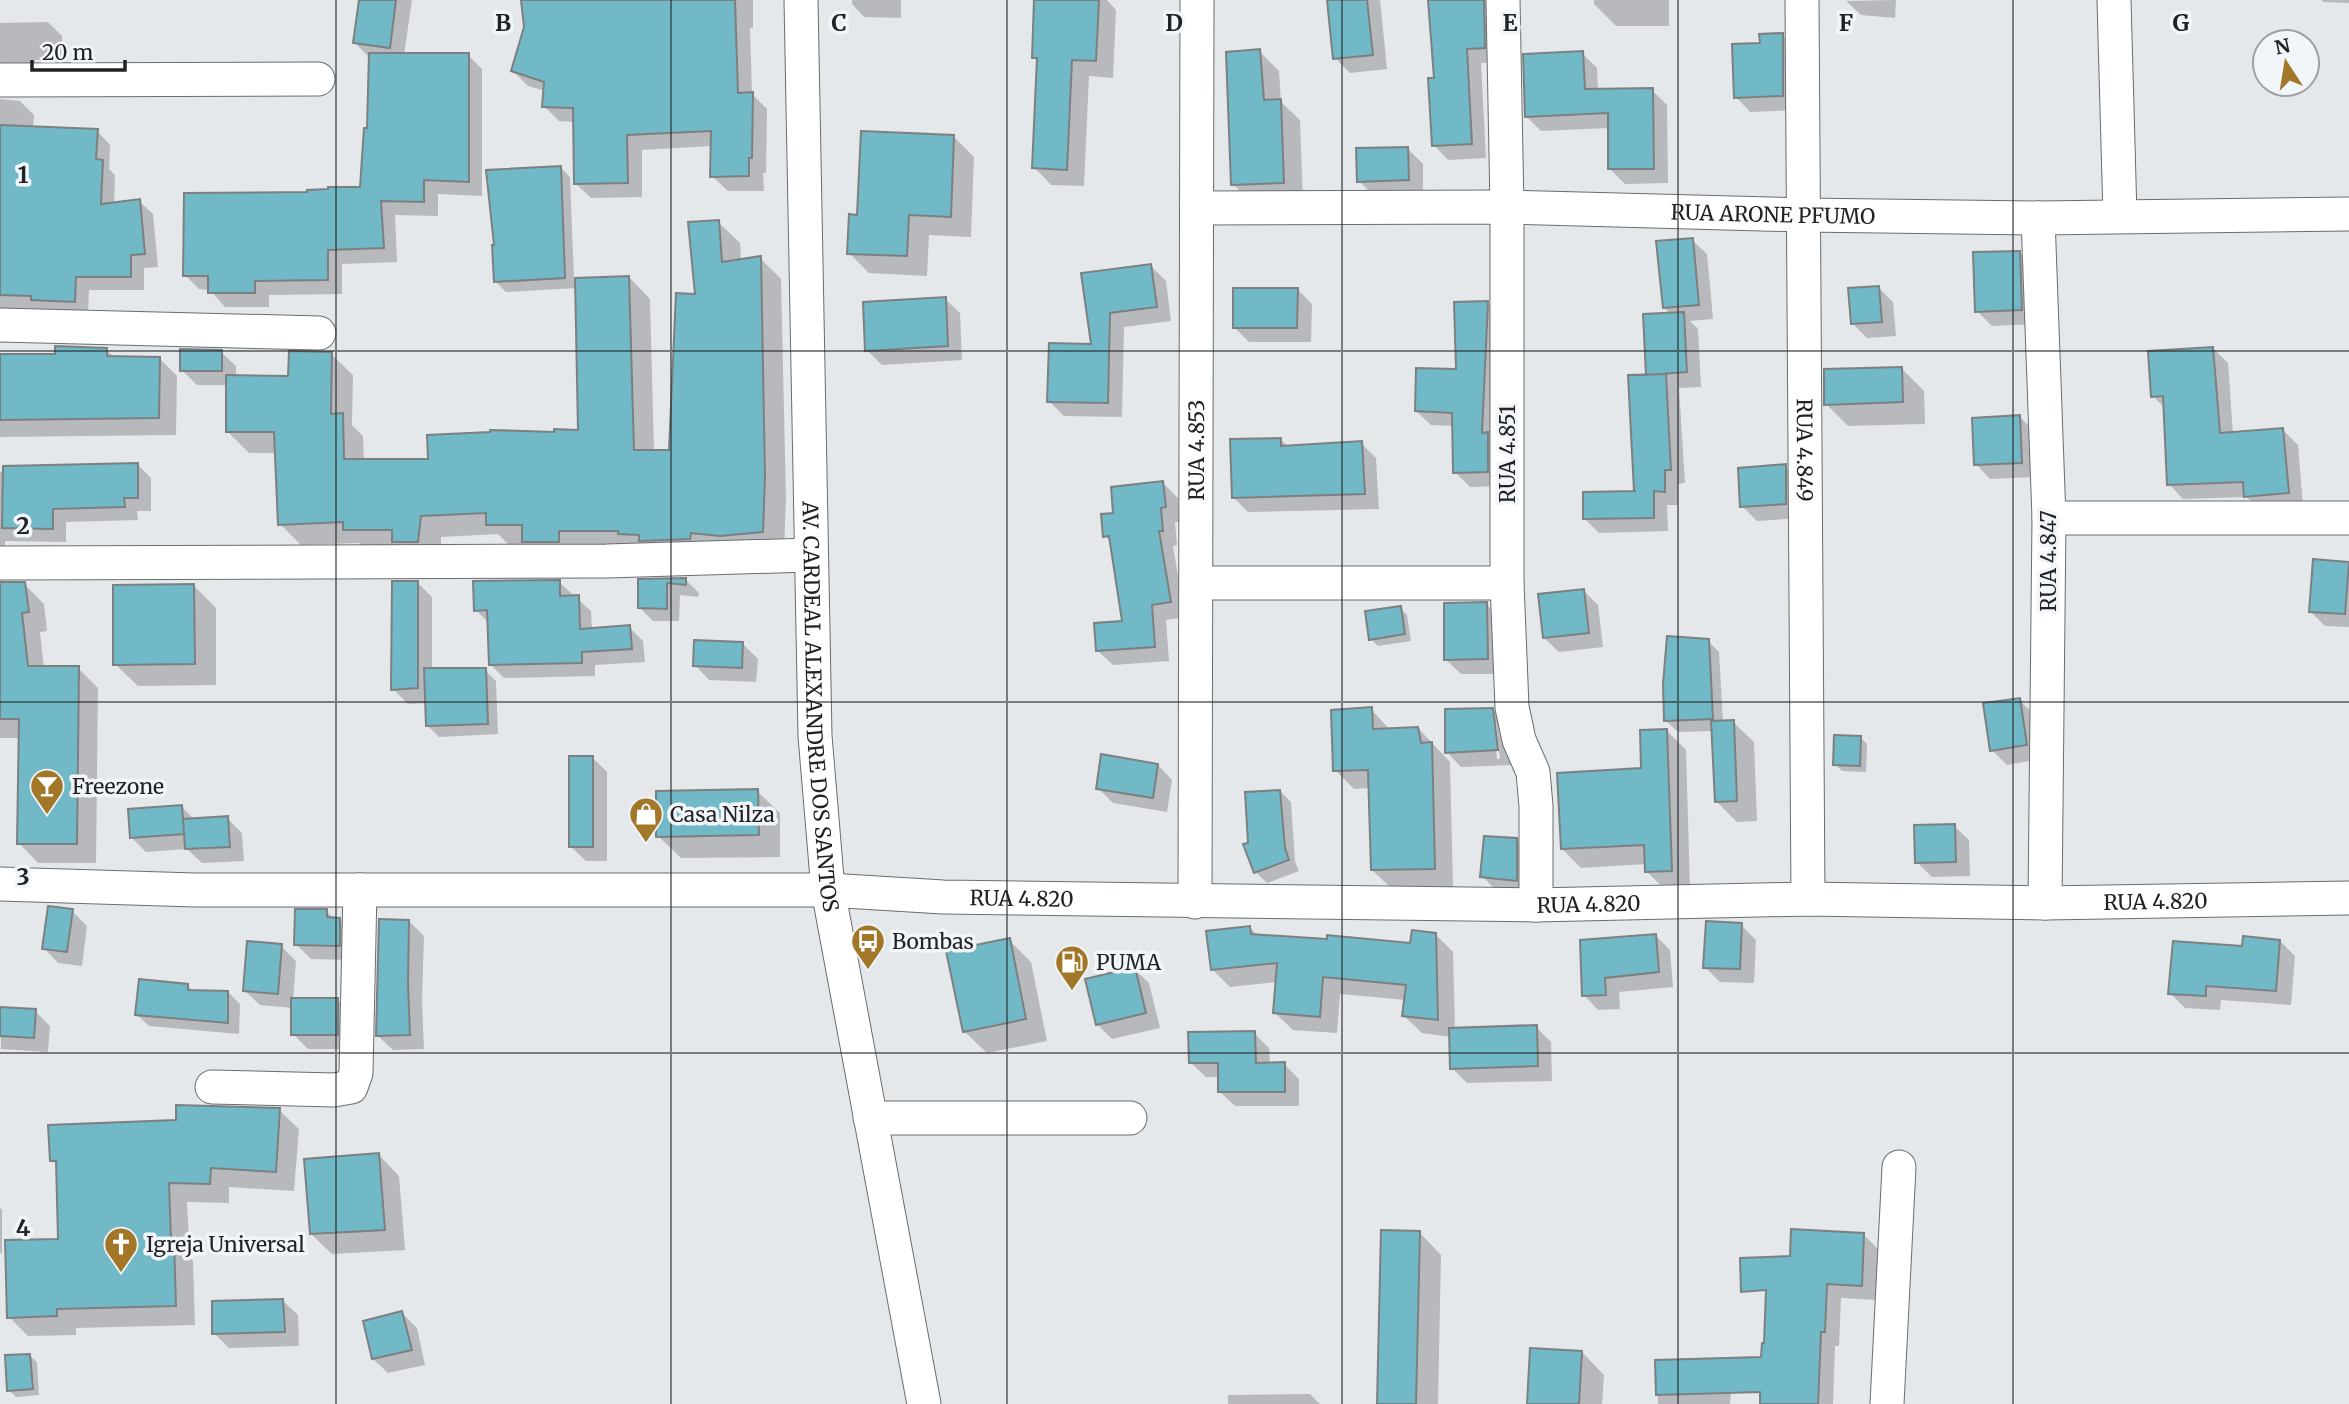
<svg xmlns="http://www.w3.org/2000/svg" width="2349" height="1404" font-family="Merriweather,serif">
<style>
.shadow{fill:#0003;fill-rule:evenodd}
.building{fill:#72b9c8;stroke:#7c8081;stroke-width:2}
.lines{fill:none;stroke-linecap:round;stroke-linejoin:round}
.minor-casing{stroke:#6a6d70;stroke-width:35}
.minor{stroke:#fff;stroke-width:33}
.grid{fill:none;stroke:#202223;stroke-width:2;stroke-opacity:0.55}
.labels{text-anchor:middle;dominant-baseline:central;stroke-width:7;stroke-linejoin:round;paint-order:stroke}
.street-label{font-size:21px;fill:#202223;stroke:#f2f5f9}
.poi-label{font-size:21px;fill:#202223;stroke:#f2f5f9;text-anchor:start}
.grid-label{font-size:23px;text-anchor:middle;font-weight:bold;fill:#202223;stroke:#f2f5f9;stroke-width:7;stroke-linejoin:round;paint-order:stroke}
</style>
<rect width="100%" height="100%" fill="#e5e8eb"/>
<path class="shadow" d="M361 0H412L404 55H468L482 69V196L438 194V216L395 215 397 262 342 264V294L269 295V307H225L210 290 199 289 185 275 309 194 362 189 369 130V57L355 43Z
M523 0H753V28H750L752 94 767 109 766 173H763L764 191H728L712 176V146L642 150V197L591 198 575 183V122L559 121 544 106 545 91 528 86 513 71 526 28Z
M852 0H901V18L864 17 852 4Z
M1036 0H1107L1116 10 1113 78 1089 76 1084 186 1051 185 1034 167 1039 62 1033 57Z
M1329 0H1380L1387 69 1350 73 1335 58Z
M1430 0H1489L1499 62 1481 63 1486 158 1448 160 1434 145 1436 79Z
M1594 0H1669V26H1616L1594 4Z
M1896 0 1895 18 1861 15 1846 1Z
M2322 0H2349V3L2323 2Z
M48 22 62 36V59L35 60 34 74 0 80V23Z
M1782 35 1797 50V110L1750 112 1736 97 1761 44Z
M1259 51 1279 71 1281 102 1300 120 1303 202 1252 203 1233 184Z
M1582 53 1597 68 1598 91 1652 90 1667 105 1668 183 1625 184 1610 169V128L1541 131 1526 116Z
M0 99 20 101 34 115 33 128 97 131 110 145 109 169 115 175 114 204 139 201 153 214 158 267 144 268V290H89L88 314 47 313 42 309 0 308Z
M954 137 974 157 971 237 929 235 927 276 869 273 849 253 858 216Z
M1408 149 1423 164V194L1374 196 1359 181Z
M560 167 570 177 574 280 629 277 650 299 654 452H671L697 296 718 222 740 243 741 261 760 258 781 279 786 499 784 553 509 545 498 534 441 537V551L366 550 359 543 301 545 280 524 276 453H249L227 431 228 385H197L182 370 221 352 236 366V377H290L331 354 353 375 352 425 363 436 364 461H430L556 434 579 431 577 288 506 292 496 282Z
M1692 240 1707 254 1713 319 1690 321 1698 329 1701 387 1679 388 1685 483 1678 484V505H1667L1668 531 1599 533 1585 519 1638 493 1635 490 1648 376 1671 315 1664 307Z
M2019 252 2034 267 2036 324 1992 326 1977 311Z
M1151 266 1166 281 1171 321 1124 327 1122 417 1064 416 1049 401 1093 345 1083 275Z
M1879 288 1893 302 1896 336 1867 338 1852 323Z
M1297 289 1312 304 1311 342H1249L1234 327Z
M945 299 960 313 962 360 882 365 867 350Z
M1487 303 1502 317V486L1470 487 1455 472 1454 426 1431 425 1416 411 1458 371Z
M2213 348 2228 363 2233 434 2283 430 2298 445 2303 507 2261 511 2247 497 2183 499 2169 484 2166 409 2153 396Z
M106 350 115 358H159L177 376 176 435 0 437V356L56 355Z
M1901 368 1924 391 1925 424 1848 426 1826 404Z
M2020 417 2035 432 2036 477 1990 479 1976 464Z
M1280 439 1288 447 1361 443 1376 458 1379 509 1248 512 1233 497Z
M137 464 151 478V511H137L138 520 66 522V542L5 541V546H0V472Z
M1785 466 1800 481V518L1757 521 1742 506Z
M1163 483 1178 498 1180 522H1175L1177 545 1173 546 1185 617 1166 620 1169 661 1113 665 1098 651 1124 623 1112 543 1105 536 1115 514Z
M2314 561 2349 564V627L2325 626 2310 611Z
M686 580 699 593 698 597 680 595 679 621H653L640 608V581Z
M559 582 591 611 592 630 629 627 643 641 645 662 595 665V676L504 678 491 665 489 623 476 610Z
M418 583 432 597V670H485L496 681 498 734 439 737 428 726 427 703 408 704 393 689Z
M24 584 44 604 47 631 40 632 44 668H78L98 688 96 863H38L19 843 20 738H0V587Z
M193 585 216 608V685L138 686 115 664Z
M1583 590 1598 605 1603 647 1559 652 1544 638Z
M1486 604 1501 619 1502 674H1461L1446 660Z
M1400 608 1407 615 1411 641 1378 646 1371 639Z
M1708 641 1719 652 1723 722H1733L1754 742 1757 821 1737 822 1716 801 1713 731 1678 732 1666 721Z
M743 644 758 659 756 682 709 680 695 665Z
M2019 700 2034 714 2041 759 2007 765 1992 750Z
M1371 709 1390 730 1418 728 1450 762 1453 887 1391 888 1372 870 1371 788 1354 789 1335 770Z
M1492 709 1507 724 1512 765 1461 767 1447 752ZM1493 722H1496L1500 759H1497Z
M1667 731 1686 750 1690 889 1666 890 1646 871V864L1581 868 1562 849 1643 770Z
M1860 737 1867 744 1866 772 1842 771 1835 764Z
M592 757 607 772V861H586L571 847Z
M1158 765 1172 780 1167 812 1113 803 1098 788Z
M757 791 780 813V857L681 858 658 836Z
M1280 791 1291 802 1295 861 1299 871 1267 883 1256 872 1246 845 1250 844Z
M181 806 195 820 227 818 242 833 244 861 202 863 187 849 146 852 132 838Z
M1954 826 1969 840 1970 876 1932 877 1917 862Z
M1516 840 1531 855V894L1497 891 1482 876Z
M72 911 87 926 82 966 58 963 44 948Z
M326 911 334 919H339L354 934V960L311 959 296 944Z
M409 921 424 936 422 1000 424 1049 393 1050 378 1036Z
M1741 925 1756 940 1754 983 1720 982 1705 967Z
M1250 928 1258 936 1412 945 1436 935 1453 952 1455 1030 1536 1027 1551 1042 1552 1081 1467 1083 1452 1068 1451 1037 1422 1033 1404 1016 1406 1000 1340 994 1337 1033 1293 1030 1275 1013 1277 982 1230 987 1213 970Z
M1655 935 1670 950 1673 987 1619 992 1620 1009 1598 1010 1584 995Z
M1009 940 1031 962 1047 1041 987 1053 964 1031Z
M2280 941 2295 956 2291 1005 2221 1000 2220 1010 2185 1008 2170 993 2244 948Z
M281 946 296 961 293 1000H338L352 1015V1049H308L293 1034V1008L260 1005 245 991Z
M1134 969 1149 983 1160 1028 1112 1039 1097 1024Z
M188 986 194 992H228L240 1004 239 1034 149 1026 137 1015Z
M0 1009 35 1011 50 1026 48 1052 1 1049Z
M1254 1033 1269 1048 1270 1064H1284L1299 1079V1106H1235L1220 1092V1077H1206L1191 1063Z
M279 1110 299 1129 294 1191 229 1187V1203L187 1202 190 1258 193 1261 195 1325 76 1328V1335L28 1336 9 1317 60 1240 58 1167 52 1160 177 1122Z
M379 1155 399 1176 405 1250 332 1254 311 1234Z
M0 1208 2 1210V1253H0Z
M1419 1232 1441 1255 1438 1404H1379Z
M1864 1235 1878 1249 1876 1300 1841 1298 1839 1346H1835L1833 1404H1762L1791 1258Z
M283 1301 298 1315 299 1346 229 1348 214 1333Z
M402 1313 417 1328 425 1365 388 1373 373 1359Z
M1582 1352 1604 1375 1602 1404H1528Z
M30 1356 37 1362 39 1395 16 1397 9 1390Z
M1657 1362 1732 1375 1730 1404H1658Z
M1310 1394 1320 1404H1228V1395Z"/>
<path class="building" d="M359 0H396L390 48 353 43Z
M521 0H735L738 93 753 92 752 158H749V176L710 177 711 131 627 135 628 183 574 184 573 108 542 107 544 82 511 71 524 27Z
M1034 0H1099L1096 61 1072 60 1067 170 1032 168 1037 58H1032Z
M1327 0H1367L1373 55 1333 59Z
M1428 0H1484L1485 48 1467 49 1472 144 1432 146 1428 78H1434Z
M1783 33V96L1734 98 1732 44 1760 43 1759 34Z
M1260 49 1264 100 1281 99 1284 183 1231 185 1226 52Z
M1583 51 1585 89 1653 88 1654 169H1608V113L1525 117 1523 54Z
M369 53H469V182L424 180V202L381 201 384 248 328 250V280L255 281V293H208V276H183L184 193 307 192V190L328 189V187H360L364 128H367Z
M0 125 98 129 96 159 103 160 101 204 140 199 145 254 131 255V277H76L75 302 31 300V296L0 295Z
M861 131 954 135 951 217 909 215 907 256 847 254 849 214 857 215Z
M1408 147 1409 180 1357 182 1356 148Z
M561 166 565 278 494 282 492 245H494L486 170Z
M719 220 722 262 761 256 765 477 763 532 720 536 691 533 690 539 639 541V535L618 534V531H559V542H522V525H486V513L421 516 418 542H392V530H343V522L278 525 274 432H226V375L288 376 289 351 332 352 331 414 343 413 344 459H428L427 435 490 432V430L554 432V429L578 430 575 278 629 276 634 450H669L676 293 695 294 688 222Z
M1693 238 1699 305 1663 308 1656 241Z
M2020 251 2022 310 1975 312 1973 252Z
M1151 264 1157 307 1110 313 1108 403 1047 402 1049 343 1091 344 1081 273Z
M1879 286 1882 322 1851 324 1848 288Z
M1233 288H1298L1297 328H1233Z
M946 297 948 346 865 351 863 302Z
M1488 301 1482 433 1488 432V472L1453 473 1452 413 1415 411 1416 368 1456 369 1454 302Z
M1684 312 1687 372 1646 375 1643 314Z
M55 346 107 348V356L160 357 159 418 0 420V354H55Z
M2213 347 2220 433 2283 428 2289 493 2244 497 2243 482 2167 485 2163 396 2151 397 2148 351Z
M180 349 222 350V371H180Z
M1902 367 1903 402 1824 405V369Z
M1666 374 1671 470H1665V492L1654 491V518L1583 519V492L1636 491H1634L1628 375Z
M2020 415 2022 463 1974 465 1972 418Z
M1281 438V446L1362 441 1365 494 1232 498 1230 439Z
M138 463V498H124L125 507 53 509V529L2 528 3 466Z
M1786 464V504L1740 507 1738 468Z
M1163 481 1166 507 1161 508 1163 531H1159L1171 602 1152 605 1155 647 1096 651 1094 623 1122 621 1109 536 1103 537 1101 514 1113 513 1111 487Z
M2313 559 2349 562 2345 614 2309 612Z
M686 578V585L667 583V609L638 608V579Z
M560 580V596L579 595 580 629 630 625 632 649 582 652V663L489 665 487 610 474 611 473 581Z
M392 581H418V688L391 690Z
M0 582H25L29 612 22 613 28 666H79L77 844H17L19 719H0Z
M194 584 195 664 113 665V585Z
M1584 589 1589 633 1543 638 1538 594Z
M1487 602 1488 659 1444 660V603Z
M1401 606 1405 634 1369 640 1365 611Z
M1667 636 1709 639 1713 719 1664 721 1663 684Z
M694 640 743 642 742 668 693 666Z
M424 668H486L488 724 426 726Z
M2020 698 2027 745 1990 751 1983 703Z
M1372 707 1373 729 1418 727 1421 743 1432 742 1435 869 1371 870 1368 770 1333 771 1331 710Z
M1493 708 1498 750 1445 753V709Z
M1734 720 1737 801 1715 802 1711 721Z
M1667 729 1672 871 1645 872 1644 845 1561 849 1557 773 1641 768 1640 730Z
M1834 735 1861 736 1860 766 1833 765Z
M1101 754 1158 764 1153 798 1096 789Z
M569 756H593V847H569Z
M758 789 759 835 656 837V791Z
M1280 790 1285 848 1289 860 1254 873 1243 844 1248 843 1245 792Z
M182 805 184 834 130 838 128 809Z
M228 816 230 847 185 849 183 819Z
M1955 824 1956 862 1915 863 1914 825Z
M1484 836 1517 838V881L1480 877Z
M48 906 73 909 67 952 42 949Z
M295 909H327V917L340 918V946L294 945Z
M379 919 409 920 408 984 410 1035 376 1036Z
M1706 921 1742 923 1740 969 1703 968Z
M1250 926 1251 934 1327 939V935L1410 943 1412 930 1436 933 1438 1020 1402 1016 1406 985 1323 977 1320 1017 1273 1013 1277 963 1211 970 1206 931Z
M1656 934 1659 972 1605 978 1606 995 1582 996 1580 940Z
M2243 936 2280 940 2276 991 2206 986V996L2168 994 2173 941 2242 946Z
M1010 938 1026 1019 963 1032 946 951Z
M247 941 282 944 278 994 243 991Z
M1135 967 1146 1013 1096 1025 1085 979Z
M139 979 188 984V990L228 991V1023L135 1015Z
M291 998H338V1035H291Z
M0 1007 36 1009 34 1038 0 1036Z
M1537 1025 1538 1066 1450 1069 1449 1028Z
M1255 1031 1256 1063 1285 1062V1092H1218V1063H1189L1188 1032Z
M176 1105 280 1108 276 1172 211 1168 210 1184 169 1183 171 1240H174L176 1306 57 1309V1316L7 1318 5 1240 58 1239 56 1161H50L48 1125 176 1120Z
M379 1153 385 1230 310 1234 304 1159Z
M1791 1229 1864 1233 1862 1286 1827 1284 1825 1332H1821L1818 1404H1760V1392L1656 1395 1655 1360 1761 1357 1762 1343H1764L1766 1290 1741 1292 1740 1258 1790 1256Z
M1381 1230 1420 1231 1416 1404H1377Z
M283 1299 285 1332 212 1334V1301Z
M402 1311 412 1350 372 1359 363 1321Z
M1530 1348 1582 1351 1579 1404H1527Z
M30 1354 33 1389 7 1391 5 1355Z"/>
<g class="lines">
<g class="minor-casing">
<g id="minor">
<path id="s1" d="M801 0 815 736 828 890 924 1404"/>
<path d="M1503 0 1507 207V583L1512 707 1519 740 1533 772 1536 806V905"/>
<path id="s2" d="M1802 0 1808 899"/>
<path d="M2114 0 2120 216"/>
<path d="M0 80 318 79"/>
<path id="s3" d="M1197 208 1507 207 1803 215 2038 218 2349 214"/>
<path d="M2038 218 2049 518 2045 903"/>
<path d="M0 325 319 333"/>
<path d="M2049 518H2349"/>
<path d="M0 563 607 561 810 555"/>
<path d="M1197 583H1507"/>
<path id="s4" d="M0 884 195 890H828L943 897 1536 905 1808 899 2045 903 2349 898"/>
<path id="s5" d="M1195 902 1197 0"/>
<path d="M212 1087 334 1090 351 1087 356 1073 360 890"/>
<path d="M870 1118H1130"/>
<path d="M1887 1404 1899 1167"/>
</g>
</g>
<use href="#minor" class="minor"/>
</g>
<path class="grid" d="M336 0V1404M671 0V1404M1007 0V1404M1342 0V1404M1678 0V1404M2013 0V1404M0 351H2349M0 702H2349M0 1053H2349"/>
<defs>
<g id="bar-pin" transform="scale(1.75)"><path d="M0 17L-7.5 6A9.5 9.5 0 1 1 7.5 6Z" fill="#a27727" stroke="#f2f5f9"/><path d="M-6-5H6L.8 .8V4.5H3.5V6h-7V4.5H-.8V.8Z" fill="#fff"/></g>
<g id="shop-pin" transform="scale(1.75)"><path d="M0 17L-7.5 6A9.5 9.5 0 1 1 7.5 6Z" fill="#a27727" stroke="#f2f5f9"/><path d="M-5-2.5h2.3a2.7 3.5 0 0 1 5.4 0H5L5.5 6h-11ZM-1.5-2.5h3a1.5 2.3 0 0 0-3 0Z" fill="#fff"/></g>
<g id="bus-pin" transform="scale(1.75)"><path d="M0 17L-7.5 6A9.5 9.5 0 1 1 7.5 6Z" fill="#a27727" stroke="#f2f5f9"/><path d="M-5-6H5V4H4V6H2V4H-2V6H-4V4H-5ZM-3.5-4V0h7V-4ZM-3.5 1.2v1.5H-2V1.2ZM2 1.2v1.5H3.5V1.2Z" fill="#fff"/></g>
<g id="fuel-pin" transform="scale(1.75)"><path d="M0 17L-7.5 6A9.5 9.5 0 1 1 7.5 6Z" fill="#a27727" stroke="#f2f5f9"/><path d="M-5.5-6h7V0h2V4h1.3V-2.5L3-4.5l.8-.8L6-3V5H2.5V1h-1V6h-7ZM-4.2-4.7v3.2H.2V-4.7Z" fill="#fff"/></g>
<g id="church-pin" transform="scale(1.75)"><path d="M0 17L-7.5 6A9.5 9.5 0 1 1 7.5 6Z" fill="#a27727" stroke="#f2f5f9"/><path d="M-1.2-6h2.4v3.5h3.3v2.4h-3.3V6h-2.4V-.1h-3.3v-2.4h3.3Z" fill="#fff"/></g>
</defs>
<g fill-rule="evenodd">
<use href="#bar-pin" x="47" y="786"/>
<use href="#shop-pin" x="646" y="814"/>
<use href="#bus-pin" x="868" y="941"/>
<use href="#fuel-pin" x="1072" y="962"/>
<use href="#church-pin" x="121" y="1244"/>
</g>
<g class="labels">
<g class="street-label">
<text stroke="none"><textPath href="#s3" startOffset="576">RUA ARONE PFUMO</textPath></text>
<text stroke="none"><textPath href="#s2" startOffset="450">RUA 4.849</textPath></text>
<text stroke="none"><textPath href="#s5" startOffset="452">RUA 4.853</textPath></text>
<text transform="translate(1507 454) rotate(-90)">RUA 4.851</text>
<text transform="translate(2048 561) rotate(-90)">RUA 4.847</text>
<text stroke="none"><textPath href="#s1" startOffset="707">AV. CARDEAL ALEXANDRE DOS SANTOS</textPath></text>
<text stroke="none"><textPath href="#s4" startOffset="1022">RUA 4.820</textPath></text>
<text stroke="none"><textPath href="#s4" startOffset="2156">RUA 4.820</textPath></text>
<text stroke="none"><textPath href="#s4" startOffset="1589">RUA 4.820</textPath></text>
</g>
<g class="poi-label">
<text x="72" y="786">Freezone</text>
<text x="670" y="814">Casa Nilza</text>
<text x="892" y="941">Bombas</text>
<text x="1096" y="962">PUMA</text>
<text x="146" y="1244">Igreja Universal</text>
</g>
</g>
<g class="grid-label">
<text x="503" y="31">B</text>
<text x="839" y="31">C</text>
<text x="1174" y="31">D</text>
<text x="1510" y="31">E</text>
<text x="1846" y="31">F</text>
<text x="2181" y="31">G</text>
<text x="23" y="183">1</text>
<text x="23" y="534">2</text>
<text x="23" y="885">3</text>
<text x="23" y="1236">4</text>
</g>
<g transform="translate(2286 63) rotate(348)"><circle r="33" fill="#f2f5f9" stroke="#9ea1a3" stroke-width="2"/>
<path d="M0-5L12 26L0 18L-12 26Z" fill="#a27727"/>
<text y="-10" font-size="19" font-weight="bold" text-anchor="middle" fill="#202223">N</text>
</g>
<path d="M32 60v10h93v-10" fill="none" stroke="#202223" stroke-width="3.5"/>
<text x="42" y="60" font-size="21" fill="#202223" stroke="#f2f5f9" stroke-width="5" paint-order="stroke">20 m</text>
</svg>
